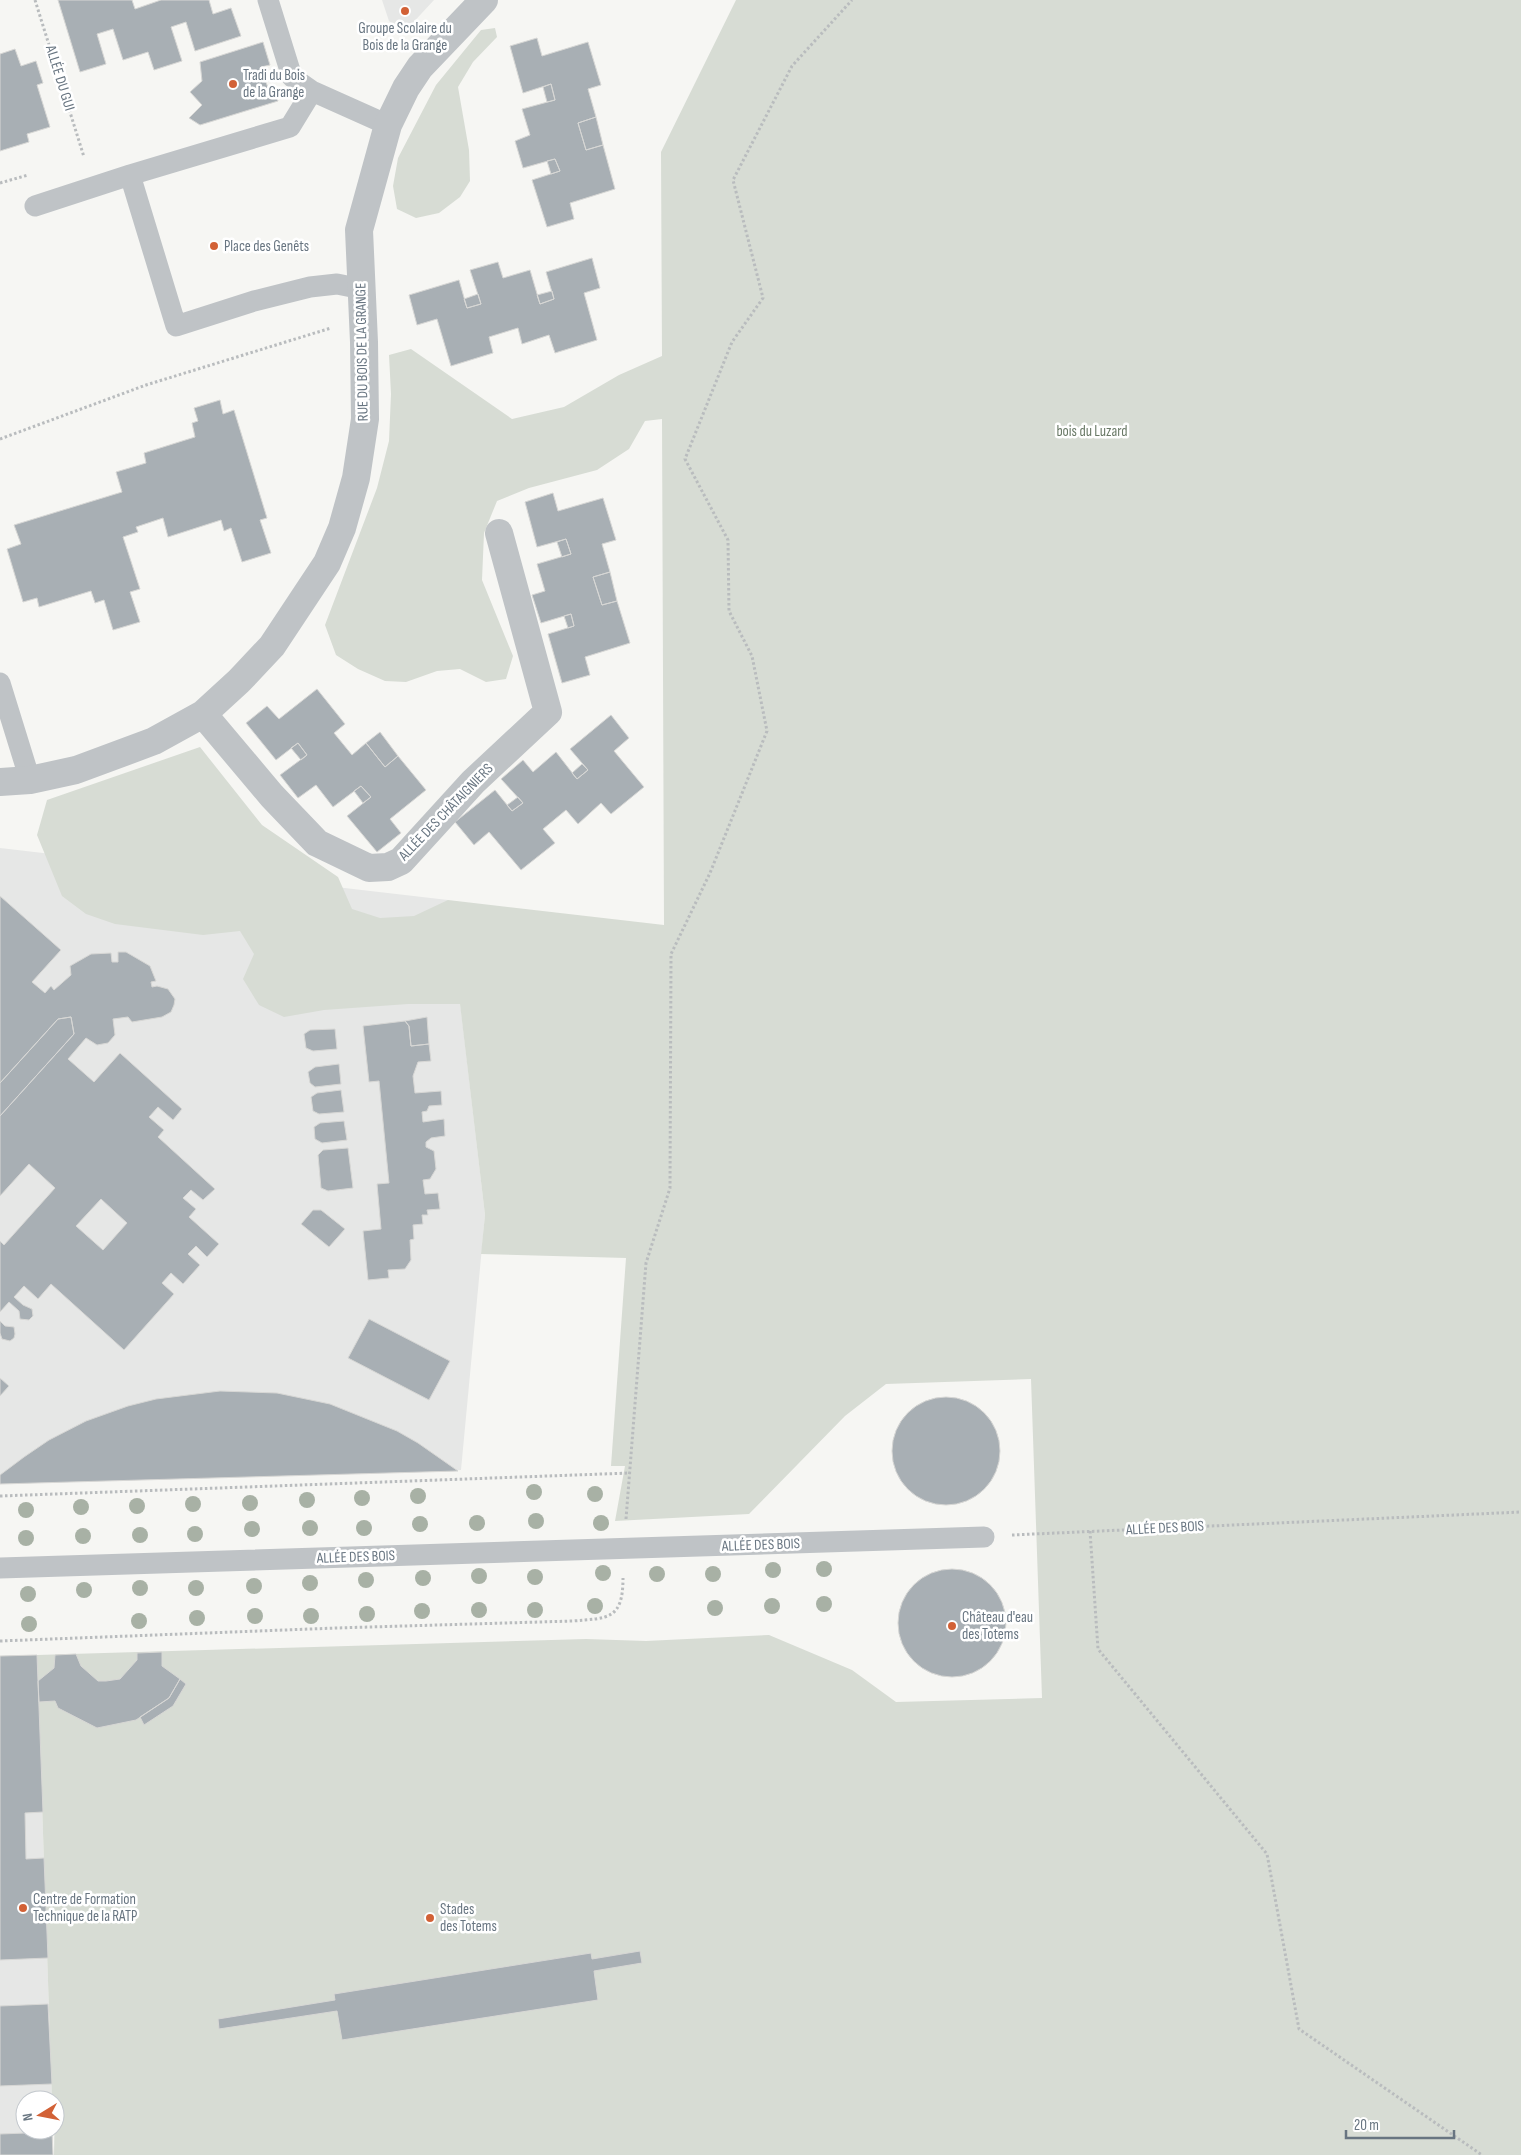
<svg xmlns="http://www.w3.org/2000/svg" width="1521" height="2155" font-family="'Sofia Sans Condensed',sans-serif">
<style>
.built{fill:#e6e7e6}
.green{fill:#d7dcd4}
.building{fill:#a8afb4;stroke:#d7d7d5;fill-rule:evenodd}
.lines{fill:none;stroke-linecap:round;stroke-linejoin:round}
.path{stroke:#b9bcbe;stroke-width:3;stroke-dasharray:2.5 2.5;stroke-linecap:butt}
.lane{stroke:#bfc3c6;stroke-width:21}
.street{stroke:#bfc3c6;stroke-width:28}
.tree{fill:#a8b1a5}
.poi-dot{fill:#d26136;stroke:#fff;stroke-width:2}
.labels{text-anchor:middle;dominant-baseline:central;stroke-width:5;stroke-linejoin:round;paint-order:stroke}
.poi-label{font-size:15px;fill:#687581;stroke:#fff;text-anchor:start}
.street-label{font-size:15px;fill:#687581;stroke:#fff}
.park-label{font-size:15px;fill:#697966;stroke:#fff}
</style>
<rect width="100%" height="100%" fill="#f6f6f3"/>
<path class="built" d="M382 0H434L409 27 404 29 397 28 389 21Z
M0 848 448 900 485 1215 461 1470 0 1484Z
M37 1655 52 2100H25V2130H52L53 2155H0V1656Z"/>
<path class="green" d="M736 0H1521V2155H54L55 2100H52L37 1655 586 1639 646 1641 769 1635 852 1670 896 1702 1042 1698 1031 1379 886 1384 845 1416 749 1514 615 1521 625 1466H611L626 1258 481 1254 485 1215 460 1004H408L324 1010 284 1017 259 1005 243 979 254 954 240 931 203 935 115 924 86 914 62 896 37 835 47 800 200 747 262 825 338 877 352 909 380 918 414 916 448 900 664 925 662 419 645 421 629 449 597 470 529 488 497 501 484 533 482 580 513 656 506 679 486 682 460 669 437 671 406 682 385 681 358 669 336 655 325 625 377 488 389 441 391 394 389 355 411 349 512 419 564 407 619 375 662 356 661 152Z
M495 28 497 37 473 62 458 87 469 150 470 181 460 197 439 213 416 218 397 209 393 186 398 158 436 85 481 30Z"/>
<path class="building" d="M58 0H132L135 9 161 0H209L213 14 231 8 241 36 195 51 186 22 171 27 182 61 154 70 148 52 123 60 113 29 97 34 106 64 80 72Z
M537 38 542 56 588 42 601 85 588 89 596 117 578 123 586 150 603 145 615 189 570 203 574 219 547 227 532 180 560 171 555 159 523 168 515 141 530 135 522 109 555 100 551 84 523 93 510 46Z
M263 42 270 65 261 67 268 88 273 86 278 101 200 125 189 118 202 105 190 92 202 81 200 62Z
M15 49 21 66 36 61 43 83 37 85 50 127 27 134 29 142 0 151V54Z
M551 84 555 100 547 102 543 87Z
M596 117 603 145 586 150 578 123Z
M555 159 560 171 551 174 547 161Z
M592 258 600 288 584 293 597 340 555 353 549 335 522 344 518 328 489 337 493 353 451 366 437 319 417 325 409 295 459 280 467 308 481 304 470 270 498 262 503 278 530 270 540 304 554 299 546 272Z
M552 291 554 299 540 304 537 295Z
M478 294 481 304 467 308 464 299Z
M220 400 223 414 234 410 267 518 260 520 271 553 242 562 231 528 224 531 221 520 168 537 163 518 136 527 138 532 123 537 140 589 130 592 140 622 113 630 104 600 95 603 91 591 39 607 37 598 23 602 7 549 21 544 14 525 122 492 116 472 146 463 144 453 195 437 192 423 198 421 194 408Z
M553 493 558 511 603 498 616 540 602 544 610 572 593 577 602 605 617 601 630 643 585 657 590 675 562 683 548 634 574 626 571 614 541 623 532 595 545 591 537 564 571 554 566 539 537 547 525 502Z
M566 539 571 554 562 557 557 542Z
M610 572 617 601 602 605 593 577Z
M571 614 574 626 568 628 564 616Z
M317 689 345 724 334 733 352 755 366 743 385 767 398 756 426 790 390 819 401 833 377 852 347 816 371 797 361 786 333 807 316 785 298 798 280 775 307 755 298 743 276 760 246 723 267 706 279 719Z
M611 715 629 738 614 751 644 787 611 814 601 803 578 824 566 810 543 829 555 843 521 870 489 832 474 845 455 822 495 790 512 811 523 803 501 779 523 760 533 772 556 752 577 779 588 770 570 749Z
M380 732 398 756 385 767 366 743Z
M298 743 307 755 301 760 291 748Z
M582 764 588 770 577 779 572 773Z
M361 786 371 797 363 803 354 791Z
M518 797 523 803 512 811 507 805Z
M0 896 61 950 32 982 45 993 51 986 54 990 71 975 70 966 91 954 111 953 112 962H118V952H126L150 966 156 981 151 982 152 987 157 986 168 989 175 999 174 1005 171 1012 162 1017 132 1022 128 1017 113 1019 115 1035 108 1043 97 1045 86 1038 68 1059 94 1082 120 1053 182 1109 173 1120 158 1107 149 1117 164 1130 158 1137 215 1189 203 1200 191 1190 183 1198 196 1209 189 1217 219 1244 207 1257 196 1246 188 1254 200 1265 183 1284 171 1273 162 1283 174 1294 124 1350 51 1284 38 1299 24 1286 14 1297 23 1305 32 1309 33 1316 29 1320 20 1319 19 1311 9 1302 0 1312V1241L4 1245 55 1188 29 1164 0 1196V1116L74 1034 71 1017 58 1019 0 1083ZM101 1199 127 1223 103 1250 76 1226Z
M71 1017 74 1034 0 1116V1083L58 1019Z
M427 1017 429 1044 411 1046 409 1026 405 1021Z
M405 1021 409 1026 411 1046 429 1044 431 1061 418 1062 413 1076 415 1093 441 1091 442 1105 429 1106 427 1111 422 1112 423 1122 444 1119 445 1136 431 1138 426 1142V1147L434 1151 436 1169 430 1179 423 1180 425 1194 438 1193 440 1209 427 1210 428 1215H422L423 1224 413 1225 414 1239 410 1240 411 1260 405 1269 388 1270 389 1278 368 1280 363 1231 381 1229 377 1184 389 1183 379 1081 369 1082 363 1026Z
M335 1029 337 1049 313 1051 306 1048 304 1034 310 1030Z
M339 1064 341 1084 315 1087 310 1083 308 1072 315 1067Z
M341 1090 344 1112 319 1114 313 1111 311 1097 317 1093Z
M344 1121 347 1140 322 1143 315 1139 314 1127 320 1123Z
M348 1148 353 1188 328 1191 321 1188 318 1155 323 1150Z
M313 1210H321L345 1229 329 1247 301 1224Z
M369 1319 450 1361 429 1400 348 1358Z
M0 1321 5 1326 14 1327 15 1334 14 1338 10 1341 2 1339 0 1333Z
M0 1378 9 1386 0 1396Z
M220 1391 277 1393 330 1404 397 1431 418 1443 458 1471 0 1484V1475L24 1457 49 1440 86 1421 128 1406 156 1399Z
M892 1451a54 54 0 1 1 108 0a54 54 0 1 1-108 0Z
M898 1623a54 54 0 1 1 108 0a54 54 0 1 1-108 0Z
M162 1652V1666L180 1679 169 1698 136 1720 97 1728 58 1708 55 1701 39 1702 38 1681 54 1668 55 1655 76 1654 81 1666 98 1681H106L120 1679 137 1660V1653Z
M37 1655 43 1812 25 1813 26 1859 44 1858 48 1958 0 1960V1656Z
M180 1679 186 1684 173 1706 144 1725 140 1717 169 1698Z
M640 1951 642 1963 594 1971 598 2000 342 2040 337 2011 219 2029 218 2019 335 2000 334 1994 591 1953 592 1959Z
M48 2004 52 2084 0 2086V2006Z
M52 2132 53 2155H0V2134Z"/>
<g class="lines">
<path class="path" d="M35 0 84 157
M0 183 28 175
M0 439 146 385 331 328
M0 1496 630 1473
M626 1519 646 1263 670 1188 671 954 710 873 767 731 752 656 729 611 728 540 685 459 732 342 763 298 733 180 792 66 852 0
M1090 1531 1098 1649 1267 1854 1299 2029 1482 2155
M1012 1535 1521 1512
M0 1641 336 1628 573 1621C608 1618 623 1620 623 1578"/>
<path class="lane" d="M268 0 292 77 312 91 388 125
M312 91 290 127 130 175 176 326 254 301 310 287 337 284 362 289
M35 206 130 175
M0 683 30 780
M0 1568 984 1537"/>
<path class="street" d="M203 714 272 796 317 843 369 868 388 867 401 861 473 782 548 712 499 533
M0 782 30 780 76 770 154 741 203 714 239 681 272 646 327 563 342 528 356 478 365 419 364 342 359 230 388 125 406 88 420 67 484 0"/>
</g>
<g class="tree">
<circle cx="534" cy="1492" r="8"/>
<circle cx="595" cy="1494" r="8"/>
<circle cx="418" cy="1496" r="8"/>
<circle cx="362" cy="1498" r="8"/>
<circle cx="307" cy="1500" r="8"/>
<circle cx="250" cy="1503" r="8"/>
<circle cx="193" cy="1504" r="8"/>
<circle cx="137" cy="1506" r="8"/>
<circle cx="81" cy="1507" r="8"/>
<circle cx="26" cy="1510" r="8"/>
<circle cx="536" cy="1521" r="8"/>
<circle cx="477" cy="1523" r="8"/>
<circle cx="601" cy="1523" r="8"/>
<circle cx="420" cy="1524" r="8"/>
<circle cx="310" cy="1528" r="8"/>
<circle cx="364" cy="1528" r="8"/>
<circle cx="252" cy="1529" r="8"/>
<circle cx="195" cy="1534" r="8"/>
<circle cx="140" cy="1535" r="8"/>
<circle cx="83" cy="1536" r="8"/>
<circle cx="26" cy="1538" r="8"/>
<circle cx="824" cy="1569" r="8"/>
<circle cx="773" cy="1570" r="8"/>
<circle cx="603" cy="1573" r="8"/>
<circle cx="657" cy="1574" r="8"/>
<circle cx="713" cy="1574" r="8"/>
<circle cx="479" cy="1576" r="8"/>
<circle cx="535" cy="1577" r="8"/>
<circle cx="423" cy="1578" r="8"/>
<circle cx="366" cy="1580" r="8"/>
<circle cx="310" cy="1583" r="8"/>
<circle cx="254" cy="1586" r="8"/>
<circle cx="140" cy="1588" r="8"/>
<circle cx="196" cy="1588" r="8"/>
<circle cx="84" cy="1590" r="8"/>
<circle cx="28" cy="1594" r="8"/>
<circle cx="824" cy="1604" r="8"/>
<circle cx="595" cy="1606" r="8"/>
<circle cx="772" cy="1606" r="8"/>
<circle cx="715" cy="1608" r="8"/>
<circle cx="479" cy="1610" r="8"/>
<circle cx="535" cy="1610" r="8"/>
<circle cx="422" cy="1611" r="8"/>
<circle cx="367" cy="1614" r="8"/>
<circle cx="255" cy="1616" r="8"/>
<circle cx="311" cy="1616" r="8"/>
<circle cx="197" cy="1618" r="8"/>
<circle cx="139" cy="1621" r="8"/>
<circle cx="29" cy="1624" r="8"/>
</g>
<g class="poi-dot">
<circle cx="405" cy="11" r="5"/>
<circle cx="233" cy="84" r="5"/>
<circle cx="214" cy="246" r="5"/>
<circle cx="952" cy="1626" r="5"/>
<circle cx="23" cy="1908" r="5"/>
<circle cx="430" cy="1918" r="5"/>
</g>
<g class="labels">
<g class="poi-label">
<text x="405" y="28" text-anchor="middle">Groupe Scolaire du<tspan x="405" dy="17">Bois de la Grange</tspan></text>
<text x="243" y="75">Tradi du Bois<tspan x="243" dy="17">de la Grange</tspan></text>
<text x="224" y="246">Place des Genêts</text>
<text x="962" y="1617">Château d'eau<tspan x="962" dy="17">des Totems</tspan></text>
<text x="33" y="1899">Centre de Formation<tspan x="33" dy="17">Technique de la RATP</tspan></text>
<text x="440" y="1909">Stades<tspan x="440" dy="17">des Totems</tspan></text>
</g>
<g class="street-label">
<text transform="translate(60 78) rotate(73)">ALLÉE DU GUI</text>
<text transform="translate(362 352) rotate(-91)">RUE DU BOIS DE LA GRANGE</text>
<text transform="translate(446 812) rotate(-46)">ALLÉE DES CHÂTAIGNIERS</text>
<text transform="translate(1165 1528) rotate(-3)">ALLÉE DES BOIS</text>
<text transform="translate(761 1545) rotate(-2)">ALLÉE DES BOIS</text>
<text transform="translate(356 1557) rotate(-2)">ALLÉE DES BOIS</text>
</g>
<g class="park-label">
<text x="1092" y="431">bois du Luzard</text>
</g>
</g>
<g transform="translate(40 2115) rotate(260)"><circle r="24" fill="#ffffff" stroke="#c3c8cd"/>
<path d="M0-4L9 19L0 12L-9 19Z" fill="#d26136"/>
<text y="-8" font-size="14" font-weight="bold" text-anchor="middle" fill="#687581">N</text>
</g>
<path d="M1346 2130v8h108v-8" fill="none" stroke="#687581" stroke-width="2.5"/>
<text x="1354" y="2130" font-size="15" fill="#687581" stroke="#ffffff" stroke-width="4" paint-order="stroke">20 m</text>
</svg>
